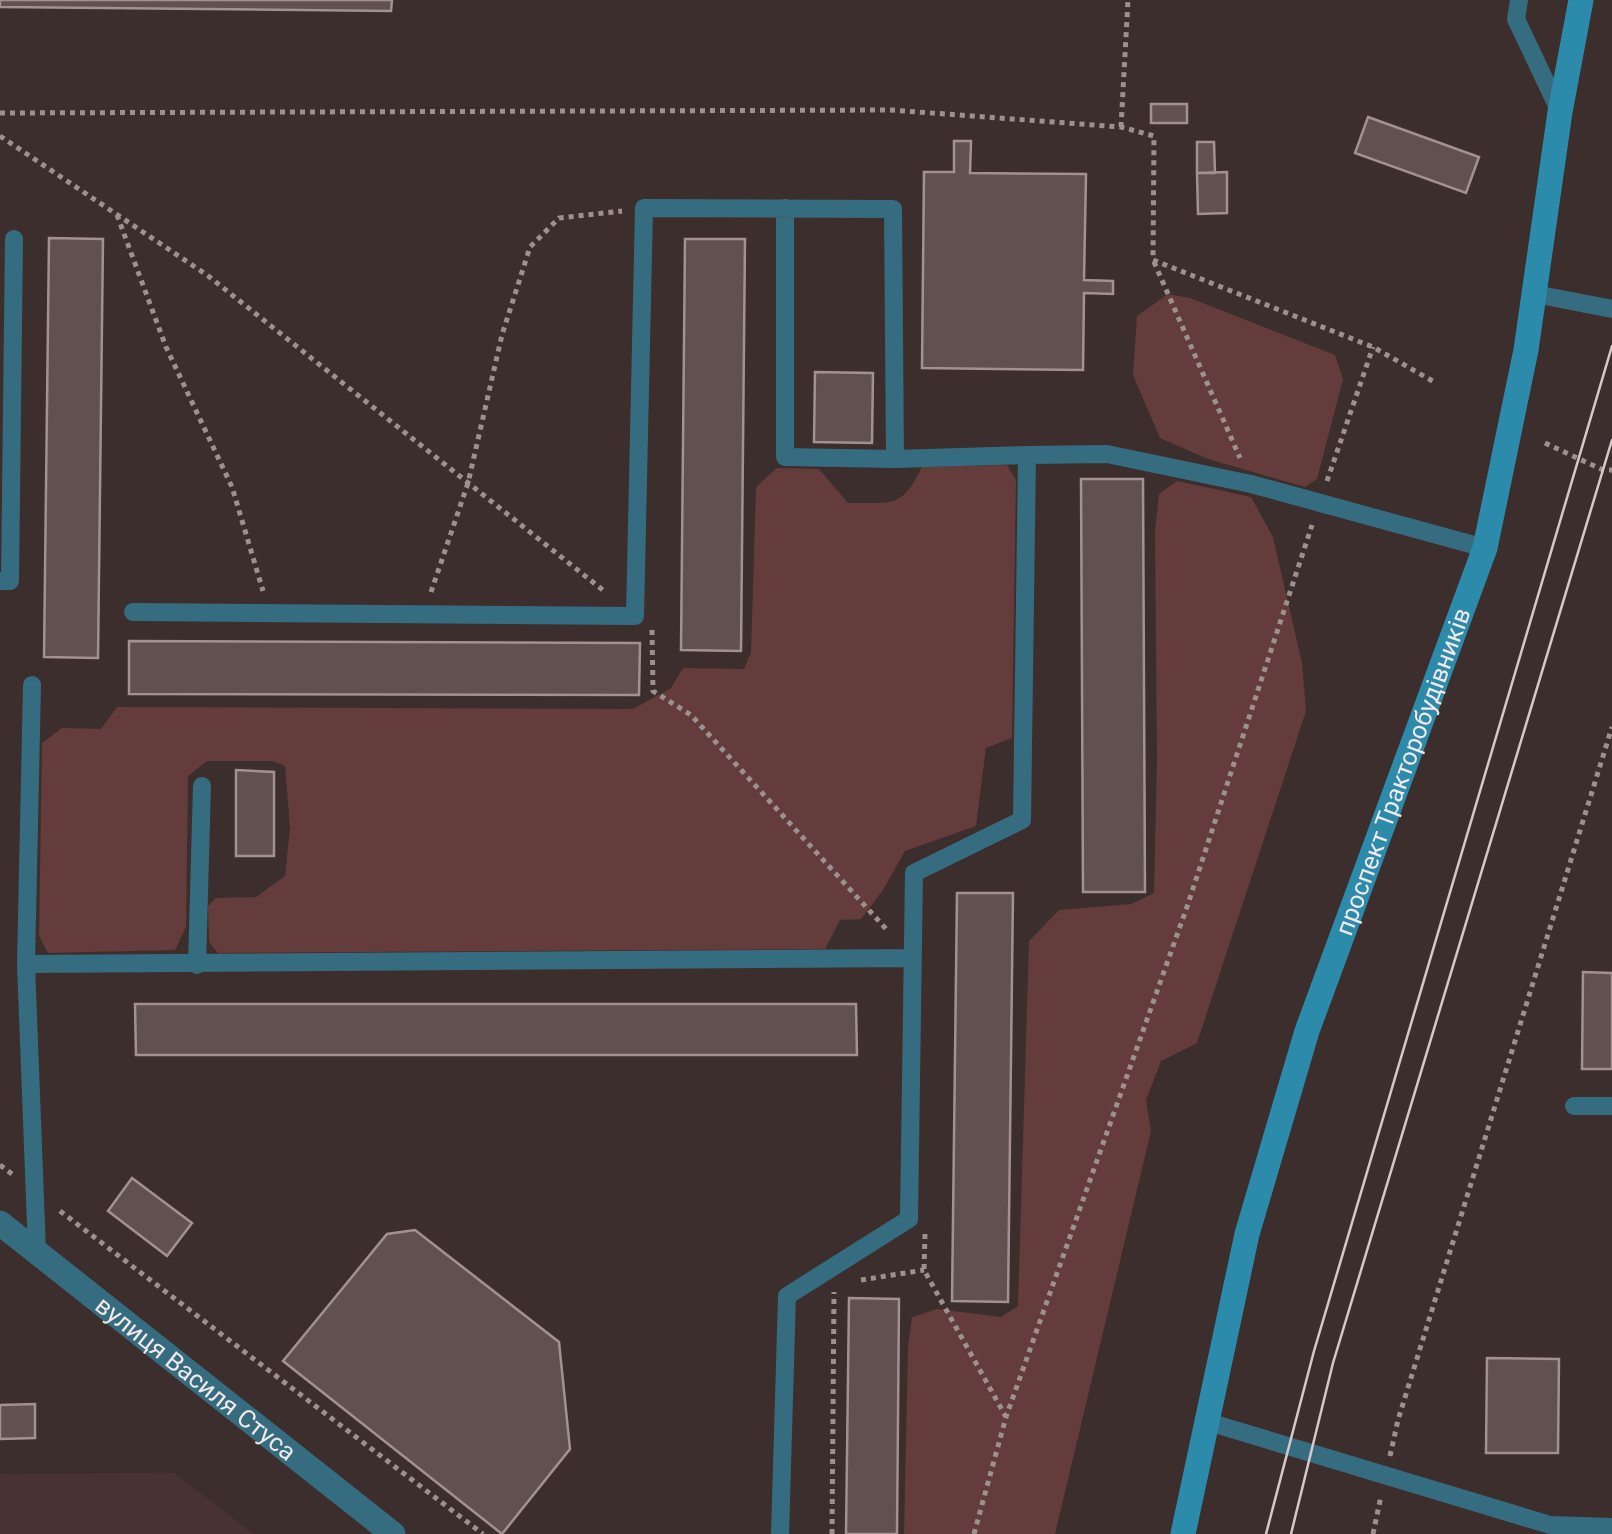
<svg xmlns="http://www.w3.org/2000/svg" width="1612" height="1534" font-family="Roboto,sans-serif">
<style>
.built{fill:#493332}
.green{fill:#633c3b}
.building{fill:#60504f;stroke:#a3918f;stroke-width:2.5}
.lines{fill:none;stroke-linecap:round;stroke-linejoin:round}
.path{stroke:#9d9190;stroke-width:5;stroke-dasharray:5 5;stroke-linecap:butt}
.service{stroke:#366c80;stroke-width:18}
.tertiary{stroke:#366c80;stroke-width:25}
.secondary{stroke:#2c8bab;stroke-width:25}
.tram{stroke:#d4c9c8;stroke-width:2.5}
.labels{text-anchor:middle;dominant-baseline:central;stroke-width:8;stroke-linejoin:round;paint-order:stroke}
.street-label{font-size:25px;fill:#f2e8e7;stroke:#322423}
</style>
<rect width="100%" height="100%" fill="#3c2e2d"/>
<path class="built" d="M174 1473 254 1534H0V1474Z"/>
<path class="green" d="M1168 294 1190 298 1335 355 1343 379 1317 479 1305 487 1208 459 1160 438 1133 375 1137 316Z
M1007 465 1016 480 1012 738 986 748 976 826 905 851 883 890 861 919 840 920 825 949 218 953 209 942 208 906 216 898 256 897 285 876 290 828 285 766 272 761H207L188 776 186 927 175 950 48 953 39 936 42 743 62 728 101 729 117 707 633 709 671 688 683 668 744 669 751 652 756 487 777 468 819 469 848 503C892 502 901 510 922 467Z
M1177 481 1251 497 1273 537 1302 663 1306 711 1197 1043 1161 1061 1146 1100 1151 1131 1055 1534H904L908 1347 912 1317 937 1309 1001 1317 1018 1306 1029 941 1059 910 1131 904 1154 893 1157 759 1155 531 1159 494Z"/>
<path class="building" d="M0 0H392L391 11 0 7Z
M1151 104H1187V123H1151Z
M1368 117 1479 157 1466 193 1355 153Z
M954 141H971L970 173 1086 174 1084 280 1113 281V294L1084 293 1083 370 922 368 924 172H954Z
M1197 142H1214L1215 173H1197Z
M1227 172V213L1198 214 1197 173Z
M49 238 103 239 98 658 44 657Z
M685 239H745L741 651 681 650Z
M815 372 873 373 872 443 814 442Z
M1081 479H1143L1145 892H1083Z
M129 641 640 643 639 695 129 694Z
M236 770 274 772V856H236Z
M957 893H1013L1008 1302 952 1301Z
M1583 972 1612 973V1069H1582Z
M135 1004H856L857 1055H136Z
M132 1178 192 1223 167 1256 108 1211Z
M415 1230 559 1342 570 1449 502 1534 283 1361 387 1234Z
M849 1298 899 1299 897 1534H846Z
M1487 1358 1559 1359 1558 1453H1486Z
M35 1404V1438L0 1439V1405Z"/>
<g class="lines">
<path class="path" d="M0 113 891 110 1121 127 1154 136 1153 260 1373 347 1436 383
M1121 127 1128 0
M0 136 207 275 604 591
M117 215 166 347 232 487 263 591
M1154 262 1240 458
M1545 443 1603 470H1612
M1327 481 1373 347
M431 592 468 483 502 335 530 247 559 218 622 211
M652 630 653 691 691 715 888 931
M0 1165 12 1174
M60 1211 483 1534
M925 1234 924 1270 1006 1417
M861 1280 924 1270
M1390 1456 1398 1420 1612 727
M832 1534 834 1292
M974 1534 1006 1417 1188 904 1312 525
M1373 1534 1381 1496"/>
<path class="service" d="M1519 0 1516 19 1560 112
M785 208V457L895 459
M1535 294 1612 309
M0 581H10L14 239
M133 612 635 616 644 208 893 209 895 459 1027 455
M32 685 26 964 37 1251
M26 964 913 958
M197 965 202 786
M1574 1106H1612
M1205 1421 1550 1525 1612 1527
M780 1534 787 1296 909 1219 914 873 1022 820 1027 455 1107 454 1251 484 1485 548"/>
<path class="tertiary" id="s1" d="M0 1223 393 1534"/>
<path class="secondary" id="s2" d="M1183 1534 1247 1234 1307 1031 1485 548 1526 350 1560 112 1581 0"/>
<path class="tram" d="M1266 1534 1314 1351 1612 346
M1291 1534 1333 1363 1612 440"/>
</g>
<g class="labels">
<g class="street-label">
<text stroke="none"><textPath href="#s2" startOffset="795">проспект Тракторобудівників</textPath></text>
<text stroke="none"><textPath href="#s1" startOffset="250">вулиця Василя Стуса</textPath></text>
</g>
</g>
</svg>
